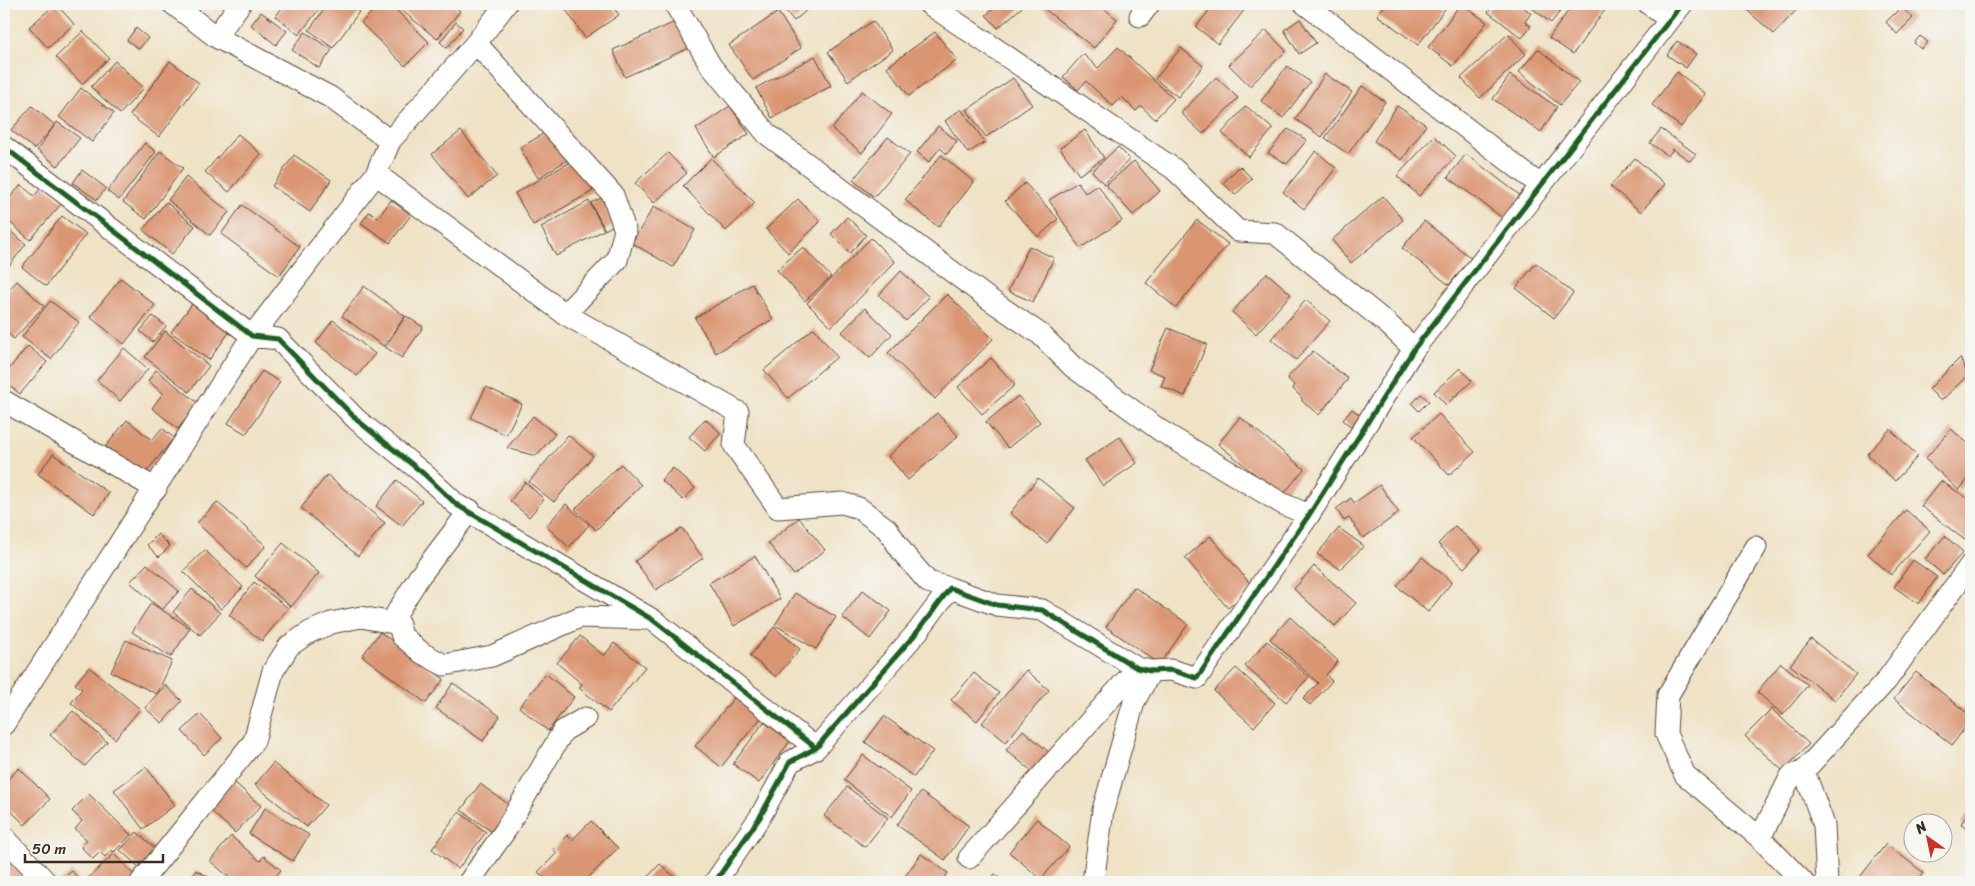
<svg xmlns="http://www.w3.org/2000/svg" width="1975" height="886" font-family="Sriracha,sans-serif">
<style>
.building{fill:#da9572}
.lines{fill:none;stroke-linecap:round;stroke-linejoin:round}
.minor-casing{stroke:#564637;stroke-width:23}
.minor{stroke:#fff;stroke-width:21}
.cycleway-casing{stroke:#f6f6f2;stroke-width:8}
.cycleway{stroke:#1b5e20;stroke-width:5}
</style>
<rect width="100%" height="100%" fill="#f6f6f2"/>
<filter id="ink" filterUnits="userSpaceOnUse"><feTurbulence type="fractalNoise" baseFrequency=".02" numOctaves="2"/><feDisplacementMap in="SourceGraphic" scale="10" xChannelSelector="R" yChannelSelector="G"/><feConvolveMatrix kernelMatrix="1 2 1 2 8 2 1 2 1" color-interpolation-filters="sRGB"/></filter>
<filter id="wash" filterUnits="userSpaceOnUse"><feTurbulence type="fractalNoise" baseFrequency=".0096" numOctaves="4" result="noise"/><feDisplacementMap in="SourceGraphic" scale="20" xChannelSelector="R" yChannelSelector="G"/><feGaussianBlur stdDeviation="1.12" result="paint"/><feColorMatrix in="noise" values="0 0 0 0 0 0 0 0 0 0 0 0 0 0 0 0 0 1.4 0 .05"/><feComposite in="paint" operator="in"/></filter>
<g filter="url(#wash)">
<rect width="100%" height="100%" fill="#efe2c5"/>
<g id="blocks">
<path class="building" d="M56 4 74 24 48 48 29 27Z
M285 4H323L299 35 276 16Z
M328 4H347L359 12 333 48 309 30Z
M380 4H390L429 42 405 66 361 23Z
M394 4H451L460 11 437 39Z
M562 4H611L619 15 585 38Z
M780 4H814L794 21Z
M999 4H1019L1022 7 998 28 986 15Z
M1038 4H1098L1117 19 1094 48Z
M1214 4H1249L1218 44 1196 27Z
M1386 4H1438L1445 9 1418 45 1377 15Z
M1461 4 1487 22 1453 66 1428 47Z
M1494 4H1519L1531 13 1525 22 1531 26 1522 38 1488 12Z
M1527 4H1566L1551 23Z
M1573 4H1603L1607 7 1573 54 1549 38Z
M1740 4H1800L1801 5 1774 34Z
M1901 7 1913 18 1897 34 1886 22Z
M261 12 287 31 276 45 251 25Z
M778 12 801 48 753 80 729 45Z
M1300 19 1316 43 1299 54 1284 30Z
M677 21 689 48 625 77 613 50Z
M873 21 893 50 848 81 828 52Z
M456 22 463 28 447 48 440 42Z
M136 28 148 38 139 49 127 40Z
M1266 30 1286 51 1250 86 1229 65Z
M83 31 109 58 82 84 56 57Z
M305 32 332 50 319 68 292 50Z
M935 32 957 60 909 96 887 67Z
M1508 34 1526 54 1480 98 1461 78Z
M1920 36 1928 42 1921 49 1914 43Z
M1677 41 1696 54 1686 68 1667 55Z
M1118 47 1174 99 1155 119 1141 106 1136 111 1122 97 1113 106 1086 81 1078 90 1063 77 1083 54 1098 68Z
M1181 48 1203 66 1178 97 1155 79Z
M1538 49 1579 82 1560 105 1519 72Z
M815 56 831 86 772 118 756 88Z
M115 61 144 88 120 114 91 87Z
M170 61 199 83 159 137 130 115Z
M1287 66 1310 82 1283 118 1261 101Z
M1677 72 1706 94 1681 127 1652 105Z
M1325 74 1352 92 1322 137 1295 119Z
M1510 75 1557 107 1541 132 1493 99Z
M1216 77 1238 98 1203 134 1181 113Z
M1013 78 1032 105 986 137 967 110Z
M1362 86 1385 102 1348 154 1325 138Z
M81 88 114 113 92 142 59 117Z
M862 91 892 114 862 153 832 129Z
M32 106 55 125 34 149 11 130Z
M730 106 749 134 714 157 696 129Z
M1246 106 1273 129 1249 157 1222 133Z
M1397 106 1426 125 1402 160 1374 141Z
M961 109 985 142 968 153 945 121Z
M57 122 80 138 58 166 37 150Z
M938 126 957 141 947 154 940 148 929 162 917 152Z
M551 129 569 159 538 178 520 148Z
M1288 129 1307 140 1287 164 1268 153Z
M1661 129 1696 154 1690 161 1673 149 1668 156 1650 143Z
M1085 130 1104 158 1079 175 1060 148Z
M461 131 497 176 468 199 432 154Z
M238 134 261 154 229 192 205 172Z
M1434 136 1456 156 1419 196 1397 176Z
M888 137 910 154 874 197 853 180Z
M145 143 156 152 119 200 107 191Z
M1118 147 1130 159 1104 184 1092 171Z
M160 151 183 168 146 219 123 202Z
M1316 151 1336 168 1304 209 1283 192Z
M668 153 687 173 654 203 635 183Z
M1466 154 1521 196 1504 219 1448 177Z
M294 155 331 180 310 212 272 186Z
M941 155 974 182 938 227 905 200Z
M711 158 755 203 726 231 683 186Z
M1635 158 1665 184 1641 212 1610 186Z
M576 159 593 191 533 225 515 193Z
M1134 161 1160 191 1133 215 1106 185Z
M1240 166 1252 179 1235 195 1223 183Z
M82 170 106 188 97 200 73 183Z
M186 177 229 212 210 235 168 200Z
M1078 182 1085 193 1098 185 1122 221 1080 248 1049 200Z
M1025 183 1058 219 1038 237 1005 201Z
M21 185 34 196 44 185 63 202 30 240 4 217V204Z
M1383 196 1403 220 1351 263 1332 240Z
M601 198 615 224 605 230 591 203Z
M798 199 820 222 788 253 766 229Z
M391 200 411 215 390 243 361 223 369 212 378 218Z
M589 201 604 230 556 256 541 227Z
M166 202 195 226 172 254 143 230Z
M242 205 300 247 279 276 221 234Z
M654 206 695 230 673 267 632 243Z
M62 216 86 234 46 286 22 267Z
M847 217 866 235 850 253 831 234Z
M1197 220 1228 244 1176 308 1146 283Z
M1424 221 1471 258 1449 285 1402 248Z
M4 226 26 244 5 271 4 270Z
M871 238 895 262 831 327 807 303Z
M1029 246 1054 258 1033 302 1008 291Z
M803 247 831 277 805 301 777 270Z
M1536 263 1573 293 1554 318 1516 288Z
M901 271 929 297 906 321 879 295Z
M1267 273 1291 294 1256 334 1232 312Z
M121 278 155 305 124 344 90 317Z
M17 281 44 306 14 339 4 330V295Z
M752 284 773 319 716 353 695 318Z
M364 286 405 316 383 346 342 316Z
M947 294 993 339 935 399 888 353Z
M1306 300 1330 321 1296 360 1271 339Z
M50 301 79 322 51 359 22 337Z
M193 303 231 330 209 360 171 332Z
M865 308 892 334 870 358 842 332Z
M153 316 166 326 153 342 140 331Z
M406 316 423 327 402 358 385 347Z
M333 320 375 354 357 376 316 343Z
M814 328 837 357 788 398 764 370Z
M1168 328 1207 344 1185 396 1161 386 1165 376 1149 370Z
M165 331 209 366 189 392 145 357Z
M28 346 47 362 20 394 4 381V375Z
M124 348 148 369 120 401 97 380Z
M1313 351 1348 379 1319 415 1302 401V398L1292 388 1294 385 1287 378Z
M991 358 1015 385 982 414 958 387Z
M1960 358 1968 375 1941 401 1929 389Z
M1460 368 1472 381 1446 405 1434 392Z
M156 370 198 403 178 429 152 408 163 393 148 381Z
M262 371 280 382 246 434 228 423Z
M486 387 522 404 506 435 471 418Z
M1421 394 1429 401 1419 411 1412 404Z
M1018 396 1040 422 1008 448 986 422Z
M1352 409 1364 418 1355 430 1343 420Z
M937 413 958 436 908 480 888 456Z
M1439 414 1475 452 1449 475 1413 437Z
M533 416 555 434 536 456 507 448Z
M1240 417 1304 469 1282 496 1218 444Z
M705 419 721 433 705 451 689 437Z
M127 420 152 440 162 428 174 438 143 476 106 446Z
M1890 429 1918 456 1895 481 1867 454Z
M1951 429 1971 446V476L1959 490 1925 459Z
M568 435 593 456 554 502 529 482Z
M1120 437 1137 463 1103 486 1085 460Z
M53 454 109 493 94 514 38 474Z
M621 464 641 485 596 530 575 509Z
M673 468 695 488 683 500 661 480Z
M327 475 385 523 358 556 301 508Z
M1038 478 1075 508 1047 543 1010 513Z
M397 480 422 501 402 526 376 506Z
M1941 481 1970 500 1971 498V545L1921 506Z
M525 482 544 499 529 517 510 501Z
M1380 485 1399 513 1363 538 1349 518 1344 521 1336 509 1351 498 1354 503Z
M217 502 266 546 246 568 197 523Z
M566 504 589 525 569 547 546 526Z
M1906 510 1930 531 1891 575 1868 554Z
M799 518 825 550 794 575 768 543Z
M1455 526 1481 550 1464 568 1438 544Z
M682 528 703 558 656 590 635 561Z
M1339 528 1364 546 1340 569 1317 554Z
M158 534 170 546 159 557 147 545Z
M1210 536 1253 587 1228 608 1185 558Z
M1945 536 1963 552 1943 575 1925 559Z
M283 543 319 573 291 607 255 576Z
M205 550 243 587 221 609 183 571Z
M755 556 780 599 734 626 709 583Z
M1422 557 1452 582 1428 612 1397 586Z
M1913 560 1937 577 1919 604 1894 587Z
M147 564 179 591 162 610 130 582Z
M1314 566 1356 603 1335 626 1294 589Z
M254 582 288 608 262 641 229 615Z
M1134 587 1188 624 1160 664 1106 627Z
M192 589 220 613 200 635 173 612Z
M863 590 891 611 870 639 842 617Z
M795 593 836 617 816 649 775 625Z
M151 603 190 628 171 657 132 632Z
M1290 617 1338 661 1326 675 1332 681 1310 705 1303 699 1318 683 1270 639Z
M774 627 800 649 776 677 750 656Z
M380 632 444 679 426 703 362 656Z
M580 636 604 656 614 643 645 667 609 712 579 688 582 684 557 663Z
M1811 639 1856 674 1835 700 1790 665Z
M126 640 172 661 157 694 111 672Z
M1267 641 1309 677 1286 702 1245 666Z
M1781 663 1808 685 1783 715 1757 692Z
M89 667 140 709 115 739 71 703 82 689 75 684Z
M1236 668 1275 703 1254 727 1214 691Z
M1026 670 1049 690 1006 742 982 723Z
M1916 672 1971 716V720L1952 745 1894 699Z
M974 673 999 693 977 721 951 700Z
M546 674 574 697 548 731 519 707Z
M453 683 500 716 483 741 436 708Z
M165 685 182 701 162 723 145 708Z
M737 694 763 715 721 767 695 746Z
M1772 709 1809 744 1783 771 1745 736Z
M73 711 107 742 85 766 50 735Z
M200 714 222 738 204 755 182 731Z
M884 716 933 751 914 777 865 742Z
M764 722 790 741 759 783 733 764Z
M1023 730 1050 753 1034 773 1006 750Z
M863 755 911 791 892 817 844 780Z
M273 763 326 805 307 827 255 785Z
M146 767 175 805 143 829 114 790Z
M19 768 50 799 25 825 4 804V783Z
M233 781 261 806 235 833 208 808Z
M480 784 514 808 495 834 461 810Z
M847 787 888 818 865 847 824 816Z
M921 792 969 826 945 860 897 825Z
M89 794 131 835 114 852 111 850 105 857 100 852 93 859 81 847 87 840 75 829 82 821 72 811Z
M1971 807V830L1961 824Z
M265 808 309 835 293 861 249 834Z
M459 812 486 832 458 869 432 849Z
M1037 819 1069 847 1041 879 1009 852Z
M591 821 618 848 584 882H549L538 872 557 853 553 849 567 835 572 840Z
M137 832 158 851 141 869 120 850Z
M231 836 260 861 264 856 281 870 271 882H235L210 861Z
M1886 844 1924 873 1917 882H1856Z
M4 849 29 874 20 882H4Z
M114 854 136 877 130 882H84Z
M921 854 948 873 942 882H901Z
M660 864 680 882H643Z
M196 870 217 882H189Z
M72 871 81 882H58Z
M995 874 1005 882H988Z"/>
</g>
</g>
<g filter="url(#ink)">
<use href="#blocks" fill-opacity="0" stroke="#564637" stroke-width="1"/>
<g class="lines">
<g class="minor-casing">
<path id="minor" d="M173 4 216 37 330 97 390 141
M675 4 711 66 767 134 989 299 1040 334 1073 367 1161 431 1283 504 1309 515
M929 4 1174 169 1238 231 1275 233 1389 325 1414 349
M1305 4 1540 185
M1649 4 1669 19
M1140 16 1149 4
M216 37 240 4
M476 43 613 195 625 230 617 260 565 314 738 412 734 445 778 508 842 503 859 508 887 529 903 553 928 582 950 588
M4 147 252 336 278 339 357 420 424 474 457 505 653 620 816 748
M376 174 565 314
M4 401 156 489
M470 510 419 577 396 614 402 636 422 653 444 665 492 656 580 617 646 619
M1756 547 1668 695 1666 734 1685 775 1760 838 1803 882
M4 724 252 336 376 174 390 141 476 43 506 4
M1804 771 1824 825 1827 882
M4 837 46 882
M1760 838 1791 776 1804 771 1886 681 1971 564
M969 858 1137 668
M141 882 254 741 273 671 289 646 310 632 331 623 361 617 399 624
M469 882 505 831 563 731 585 718
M715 882 760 817 790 762 816 748 918 631 950 588 997 605 1042 610 1137 668 1151 671 1171 670 1197 678 1309 515 1414 349 1682 4
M1093 882 1103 810 1134 702 1151 671"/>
</g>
<use href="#minor" class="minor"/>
<g class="cycleway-casing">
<path id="cycleway" d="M4 147 252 336 278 339 357 420 424 474 457 505 653 620 816 748
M715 882 760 817 790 762 816 748 918 631 950 588 997 605 1042 610 1137 668 1151 671 1171 670 1197 678 1309 515 1414 349 1682 4"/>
</g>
<use href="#cycleway" class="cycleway"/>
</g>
</g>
<rect width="1975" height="886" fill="none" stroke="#f6f6f2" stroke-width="20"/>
<g transform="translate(1928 838) rotate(327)"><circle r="24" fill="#f6f6f2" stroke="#aba49d"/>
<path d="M0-4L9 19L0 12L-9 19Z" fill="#c8321e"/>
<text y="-8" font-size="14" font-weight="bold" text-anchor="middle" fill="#3b2a1e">N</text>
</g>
<path d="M25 854v8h138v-8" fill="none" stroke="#3b2a1e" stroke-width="2.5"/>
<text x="32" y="854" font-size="15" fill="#3b2a1e" stroke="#f6f6f2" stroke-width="4" paint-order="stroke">50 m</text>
</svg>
